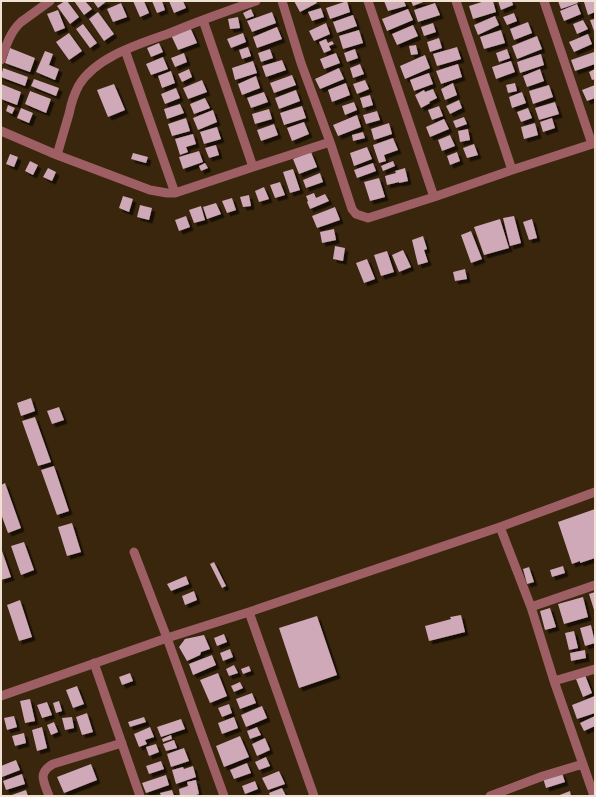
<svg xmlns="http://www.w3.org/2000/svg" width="596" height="797" font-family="Roboto,sans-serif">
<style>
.building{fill:#cfa9b7;filter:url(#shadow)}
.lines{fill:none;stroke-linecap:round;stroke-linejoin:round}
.minor{stroke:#9d5f63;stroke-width:9}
</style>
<defs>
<filter id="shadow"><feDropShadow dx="3.5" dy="3.5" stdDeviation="0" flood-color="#0009"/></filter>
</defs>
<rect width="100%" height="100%" fill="#39260c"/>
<path class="building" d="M65 1H67L79 17 70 24 57 6Z
M74 1H85L92 9 84 15Z
M93 1H107L98 8Z
M133 1H144L149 13 140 17Z
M152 1H162L165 10 157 13Z
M169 1H183L186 8 174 13Z
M294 1H316L317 3 300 12Z
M347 1 350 12 330 19 326 8Z
M384 1H404L406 6 388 11Z
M411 1H426L413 6Z
M485 1H493L496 12 473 19 469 6Z
M498 1H512L513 5 501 10Z
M558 1H577L578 3 561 9Z
M587 1H595V12L588 15 584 2Z
M121 3 127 17 113 22 107 9Z
M435 3 440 15 418 22 414 10Z
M577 4 581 14 564 21 560 11Z
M321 8 324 17 312 21 308 12Z
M251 9 254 16 246 19 243 13Z
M408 9 413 20 387 31 382 19Z
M58 10 65 28 55 32 47 14Z
M98 12 114 34 104 41 89 19Z
M272 12 276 23 252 32 247 21Z
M514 13 517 21 507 25 503 17Z
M353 15 357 26 337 33 333 22Z
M495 16 499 25 478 35 474 25Z
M238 17 240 28 230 29 228 19Z
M595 19V30L594 31 590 20Z
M583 20 588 29 577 34 573 24Z
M528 22 532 33 514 40 510 29Z
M326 23 330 34 314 41 309 31Z
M433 23 436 32 424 36 421 27Z
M83 24 97 43 90 48 76 29Z
M413 25 418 36 397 45 392 34Z
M190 27 197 43 178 50 171 35Z
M277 27 282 39 257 48 253 37Z
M359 30 363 43 343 49 339 36Z
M501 30 505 43 484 49 480 37Z
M69 33 82 51 69 60 56 42Z
M243 33 246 42 231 48 227 39Z
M588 34 592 44 574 52 569 42Z
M537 36 542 49 517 59 512 46Z
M439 38 442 48 430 52 427 42Z
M326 39 328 43 332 41 334 44 329 46 331 50 324 53 319 42Z
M159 43 163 52 151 57 147 48Z
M416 45 418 54 411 55 409 46Z
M248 47 251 56 242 59 239 50Z
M457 47 461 59 437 66 433 54Z
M10 48 35 58 30 72 5 63Z
M270 49 273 58 261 62 258 53Z
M355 49 358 58 347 62 344 53Z
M507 49 510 58 499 62 496 53Z
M45 51 53 54 49 65 59 69 55 80 36 72Z
M594 52 595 56V64L575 71 571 60Z
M184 53 187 62 175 67 171 58Z
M336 53 340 63 324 69 320 59Z
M541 54 544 65 520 73 517 62Z
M425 55 430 68 405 79 400 66Z
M163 57 168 69 151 75 146 64Z
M282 60 286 70 266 77 262 66Z
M253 61 257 73 235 80 232 68Z
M511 61 515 72 496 79 492 67Z
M360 64 364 74 353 78 350 68Z
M458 64 462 77 441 84 436 71Z
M3 68 28 77 25 86 1 77Z
M339 68 344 79 320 89 315 79Z
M189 69 192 77 182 82 178 74Z
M540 69 544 81 527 87 523 76Z
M595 69V79L592 80 589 72Z
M171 71 175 83 162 88 158 76Z
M429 73 433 84 414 91 410 80Z
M292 75 296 85 274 93 270 83Z
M256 76 260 88 242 95 238 84Z
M34 79 59 88 56 96 31 86Z
M202 80 207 92 188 99 183 88Z
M365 80 369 89 357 94 353 84Z
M346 83 350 95 332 102 328 90Z
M453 83 457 95 445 100 441 89Z
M515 83 517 91 508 93 506 85Z
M1 84 21 92 17 105 1 99Z
M114 84 125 110 108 117 97 90Z
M549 85 553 97 533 104 529 91Z
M595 85V98L587 101 582 90Z
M176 88 180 98 165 104 161 94Z
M433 89 437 98 429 102 430 103 421 108 415 95 424 90 425 92Z
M296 90 300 101 279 109 275 98Z
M30 91 51 99 46 113 25 104Z
M264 92 268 102 251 108 247 98Z
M522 92 526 103 512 108 509 97Z
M370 95 373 105 363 108 360 98Z
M205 98 210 108 194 114 190 104Z
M459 100 462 108 450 114 446 106Z
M354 102 357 110 345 115 342 106Z
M555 102 559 114 539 120 535 108Z
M180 104 184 113 167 119 164 109Z
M8 105 15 108 12 114 6 111Z
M302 106 306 118 284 125 280 113Z
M439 106 443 116 432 120 428 110Z
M21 108 33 113 29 123 17 118Z
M528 108 532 118 521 122 517 112Z
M269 109 272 119 255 124 252 114Z
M213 110 217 122 198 130 193 118Z
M377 111 380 120 366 124 363 115Z
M357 115 361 127 338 136 333 125Z
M464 117 467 124 456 128 453 121Z
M186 118 190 131 172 136 168 124Z
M552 118 555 128 543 132 540 122Z
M444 119 449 129 430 137 426 127Z
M304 122 309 134 292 141 287 128Z
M389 123 392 134 374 140 371 129Z
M535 123 538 135 524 139 521 127Z
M274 124 278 135 261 141 257 130Z
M217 127 221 139 204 144 200 132Z
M468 129 470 140 460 142 458 131Z
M363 132 365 138 353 141 352 135Z
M193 134 196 144 186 147 188 152 180 155 175 139Z
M450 135 455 146 442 151 438 140Z
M393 138 398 150 384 155 386 161 379 163 373 145Z
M474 144 478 155 467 158 463 148Z
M216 145 219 155 209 158 205 148Z
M367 147 372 159 354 166 350 153Z
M199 151 203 162 183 169 179 157Z
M311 152 317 167 299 174 293 159Z
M457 152 460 161 450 165 447 156Z
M133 153 148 157 146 163 131 159Z
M10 154 18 157 14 167 6 164Z
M30 161 38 165 33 175 25 171Z
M393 161 395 166 383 171 381 166Z
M205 163 208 168 201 171 199 166Z
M373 163 376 171 357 178 354 170Z
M48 168 56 172 52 181 43 177Z
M405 168 408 181 399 183V182L387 185 385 176 396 173 395 171Z
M293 169 300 190 290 193 283 172Z
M320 173 323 182 306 188 303 180Z
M379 178 385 197 370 201 364 182Z
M280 182 285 195 275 198 270 185Z
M264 187 269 199 259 202 255 191Z
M314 193 316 198 325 194 329 201 310 209 307 202 308 201 306 196Z
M249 195 251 206 243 207 240 197Z
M123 196 133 199 129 212 119 208Z
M232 198 236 210 227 213 222 201Z
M216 203 221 214 207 219 203 207Z
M140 205 152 208 149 220 137 217Z
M201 206 205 220 194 223 189 210Z
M335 207 340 220 317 228 312 216Z
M186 216 190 227 179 231 175 220Z
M514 216 521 243 510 246 503 218Z
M500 219 509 248 484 255 474 227Z
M532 219 537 238 529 240 523 222Z
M334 229 336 240 322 243 320 232Z
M471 231 482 259 471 263 461 235Z
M423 236 427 249 424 250 428 262 418 265 412 240Z
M335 246 345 248 343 261 333 259Z
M403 250 411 267 399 272 392 255Z
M387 251 394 272 381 276 374 255Z
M367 259 375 279 364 283 356 263Z
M465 269 467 279 455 281 453 272Z
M31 398 35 411 21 416 17 403Z
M59 407 64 420 52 424 47 411Z
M35 417 51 462 38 466 22 421Z
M54 466 69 511 57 515 41 470Z
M5 483 21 528 8 533 1 514V485Z
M595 509V558L580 563V561L572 564 558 522Z
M72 523 81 552 67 556 58 527Z
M24 542 34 570 21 575 11 546Z
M1 548 11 577 1 580Z
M214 562 226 586 222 588 210 564Z
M563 566 565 573 552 577 550 570Z
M529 567 534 582 527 584 523 569Z
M186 576 189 584 171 591 167 584Z
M194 591 197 600 185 605 182 596Z
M595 592V613L589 594Z
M583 597 588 617 564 624 558 604Z
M20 600 32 637 19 641 7 605Z
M550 608 556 627 545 630 540 611Z
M461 615 465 632 429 641 425 626 451 619 450 617Z
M317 616 337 675 299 688 279 628Z
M591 625 595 643 585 646 580 628Z
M574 631 578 648 569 650 565 633Z
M224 634 227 642 217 646 214 638Z
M204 635 210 649 201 652 200 655 187 661 179 647 185 639Z
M230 649 233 657 223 661 220 653Z
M585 650 586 658 571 661 570 653Z
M212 655 216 665 193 675 189 664Z
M234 665 238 673 229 676 226 669Z
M249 666 251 671 243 674 241 669Z
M130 673 133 681 122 685 119 677Z
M218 673 227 696 210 703 200 680Z
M585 675 592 693 583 697 576 679Z
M240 682 243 688 234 692 231 686Z
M77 686 84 704 73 708 66 690Z
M252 693 256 703 240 709 236 699Z
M595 696V713L577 719 572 705Z
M30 699 35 721 25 723 20 701Z
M59 701 62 711 56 713 53 703Z
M47 702 52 715 42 718 37 705Z
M229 704 232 713 222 717 218 708Z
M262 706 267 718 246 727 241 715Z
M87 713 93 732 82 735 76 717Z
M14 716 17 727 7 730 4 718Z
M595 716V726L584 731 580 723Z
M72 717 74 728 65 730 62 718Z
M144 717 146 722 130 727 128 722Z
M234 717 238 728 222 734 218 723Z
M181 719 185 729 161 737 157 727Z
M54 722 58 732 51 735 47 725Z
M42 727 47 748 37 751 32 730Z
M150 727 154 737 145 740 147 744 139 747 134 734Z
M257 727 261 735 250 739 247 731Z
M24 733 26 743 15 746 12 736Z
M171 735 172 739 163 742 162 739Z
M240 736 249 757 224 767 216 746Z
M265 738 270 750 257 756 252 744Z
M174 740 177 748 166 751 163 744Z
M156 744 159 752 149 756 146 747Z
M184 748 189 761 171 767 167 754Z
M266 757 270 766 259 770 255 762Z
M16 760 20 770 2 777 1 774V766Z
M161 761 164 769 149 774 146 766Z
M247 763 251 773 234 779 230 770Z
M91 764 97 780 64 793 57 777Z
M193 766 196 777 176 784 172 770 183 767 184 769Z
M279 771 285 784 268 790 262 778Z
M562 773 565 782 546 788 543 778Z
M22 774 25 784 6 790 3 781Z
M166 775 169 785 146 793 142 783Z
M196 780 199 794 193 796H180L179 789 188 786 187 782Z
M255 781 258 789 245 794 242 786Z
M282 788 286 796H270L269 793Z
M26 790 28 796H9Z
M172 790 174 796H161L160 793Z
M570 791 571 796H557Z"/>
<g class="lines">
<path class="minor" d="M282 1 301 63 330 142 352 209 356 214 368 218 434 197 512 170 595 143
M368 1 434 197
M456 1 512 170
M544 1 592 144
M203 20 253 167
M125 50 175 193
M1 60C6 46 10 32 21 22L50 1
M1 131 57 155 150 190 167 193H175L253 167 330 142
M57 155C61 141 65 128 69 114 71 104 74 94 79 85 97 56 140 44 170 33 198 21 227 11 256 1
M500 527 531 607 554 681 594 796
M134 552 167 638 224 796
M531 607 595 585
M249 612 314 796
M94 663 140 796
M554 681 595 669
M1 696 167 638 249 612 500 527 595 492
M49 796C44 782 37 773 53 764L122 743
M490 796 543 776 583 764"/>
</g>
<rect width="596" height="797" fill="none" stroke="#efe2d3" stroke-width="4"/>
</svg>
